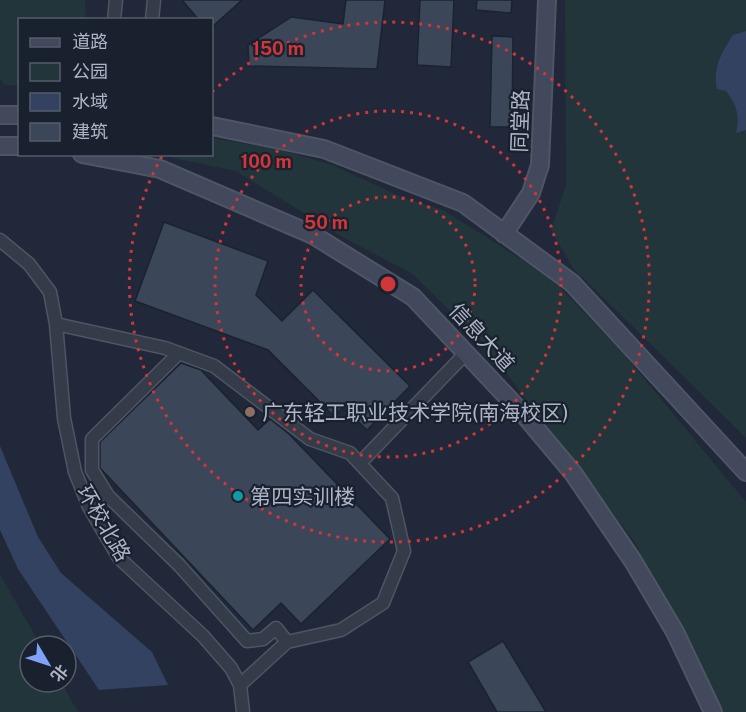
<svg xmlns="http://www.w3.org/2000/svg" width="746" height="712" font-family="'Public Sans','Noto Sans SC',sans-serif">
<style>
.green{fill:#22353a}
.water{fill:#334261}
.building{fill:#3c4659;stroke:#1b2230;stroke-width:1.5}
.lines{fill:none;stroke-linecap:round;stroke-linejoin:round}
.street-casing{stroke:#4e5564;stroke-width:15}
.secondary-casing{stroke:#4e5564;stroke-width:20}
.street{stroke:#343b49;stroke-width:12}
.secondary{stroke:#42495c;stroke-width:16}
.ring{fill:none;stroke:#d23638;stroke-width:3;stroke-dasharray:3 6}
.education-dot{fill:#8d6e63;stroke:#19202e;stroke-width:2}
.culture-dot{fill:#0f9aa8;stroke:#19202e;stroke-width:2}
.labels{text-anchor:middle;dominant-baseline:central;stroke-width:4.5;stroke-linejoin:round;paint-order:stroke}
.street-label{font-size:21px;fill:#aeb5c6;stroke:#19202e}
.poi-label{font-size:21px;fill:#aeb5c6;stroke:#19202e;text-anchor:start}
.centre{fill:#d23638;stroke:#19202e;stroke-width:3}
.ring-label{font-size:18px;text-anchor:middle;font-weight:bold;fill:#d23638;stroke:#19202e;stroke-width:4.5;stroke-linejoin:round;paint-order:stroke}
</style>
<rect width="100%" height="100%" fill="#202839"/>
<path class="green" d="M0 0H85L86 19 20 20 19 86 5 85 0 79Z
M565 0H746V438L573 268 551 230 566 185Z
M212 138 277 149 333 165 401 197 443 210 550 277 625 355 746 502V712H719L700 664 634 541 484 344 411 273 344 238 236 171 173 158 174 155 212 154Z
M0 574 41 646H30V682H61L78 712H0Z"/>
<path class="water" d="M746 31V130L736 133C740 116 737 105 726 91L717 89C712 68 722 52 733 35Z
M0 446 38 537 61 573 152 652 168 685 99 690 18 569 0 530Z"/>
<path class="building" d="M182 0H242L212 27V20H199Z
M346 0H385L377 69 249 66 248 45 291 17 343 24Z
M420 0H454L451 67 417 65Z
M477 0H512L511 13 476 10Z
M492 36 513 37 512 127H490Z
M164 222 268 261 256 295 282 321 313 290 410 386 367 430 343 407 334 416 268 350 135 301Z
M181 363 201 370 258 430 270 419 289 434 390 539 301 624 281 603 253 630 100 468V442Z
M503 641 546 712H497L468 662Z"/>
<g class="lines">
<g class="street-casing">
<path id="street" d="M114 20 116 0
M152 20 154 0
M0 240 29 264 50 292 56 324 64 418 75 472 89 507 119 558 203 636 231 668 240 685 243 712
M56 324 165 348 214 366 310 439 350 453 392 498 404 551 383 603 341 630 287 642 240 685
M179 353 92 439V470L108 496 179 565 247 641 263 639 276 628 287 642
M360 463 466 353"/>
</g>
<g class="secondary-casing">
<path id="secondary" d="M0 115H20
M212 126 324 149 463 203 572 283 746 472
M0 146H20
M82 154 160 169 313 235 413 297 526 417 573 473 633 561 675 632 713 712
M504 234 531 193 540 165 547 0"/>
</g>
<use href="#street" class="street"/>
<use href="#secondary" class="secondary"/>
</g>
<g class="ring">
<circle cx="388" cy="284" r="87"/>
<circle cx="388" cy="284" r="173"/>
<path d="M212 92A260 260 0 1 1 162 156"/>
</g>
<circle class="education-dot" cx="250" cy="412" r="6"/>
<circle class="culture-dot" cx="238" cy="496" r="6"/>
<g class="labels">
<g class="street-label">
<text transform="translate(520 121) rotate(-88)">同堂路</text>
<text transform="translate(482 337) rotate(47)">信息大道</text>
<text transform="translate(104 523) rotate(60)">环校北路</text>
</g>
<g class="poi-label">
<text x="262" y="412">广东轻工职业技术学院(南海校区)</text>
<text x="250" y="496">第四实训楼</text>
</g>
</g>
<circle cx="388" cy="284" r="9" class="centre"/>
<g class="ring-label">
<text x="278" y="55">150 m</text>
<text x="266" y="168">100 m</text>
<text x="326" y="229">50 m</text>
</g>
<rect x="18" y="18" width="195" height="138" fill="#19202e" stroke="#555c6b" stroke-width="1.5"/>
<rect x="30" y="38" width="30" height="9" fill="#42495c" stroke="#555c6b" stroke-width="1.5"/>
<text x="72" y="48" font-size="18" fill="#aeb5c6">道路</text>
<rect x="30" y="63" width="30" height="18" fill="#22353a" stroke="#555c6b" stroke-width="1.5"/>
<text x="72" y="78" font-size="18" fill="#aeb5c6">公园</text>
<rect x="30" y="93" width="30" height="18" fill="#334261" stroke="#555c6b" stroke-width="1.5"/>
<text x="72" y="108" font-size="18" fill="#aeb5c6">水域</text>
<rect x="30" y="123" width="30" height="18" fill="#3c4659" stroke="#555c6b" stroke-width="1.5"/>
<text x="72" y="138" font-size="18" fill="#aeb5c6">建筑</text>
<g transform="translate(48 664) rotate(129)"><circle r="28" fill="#19202e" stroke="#555c6b" stroke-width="1.5"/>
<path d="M0-4.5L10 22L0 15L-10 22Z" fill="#7fa3fa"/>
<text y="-9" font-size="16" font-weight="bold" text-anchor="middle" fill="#aeb5c6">北</text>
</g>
</svg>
